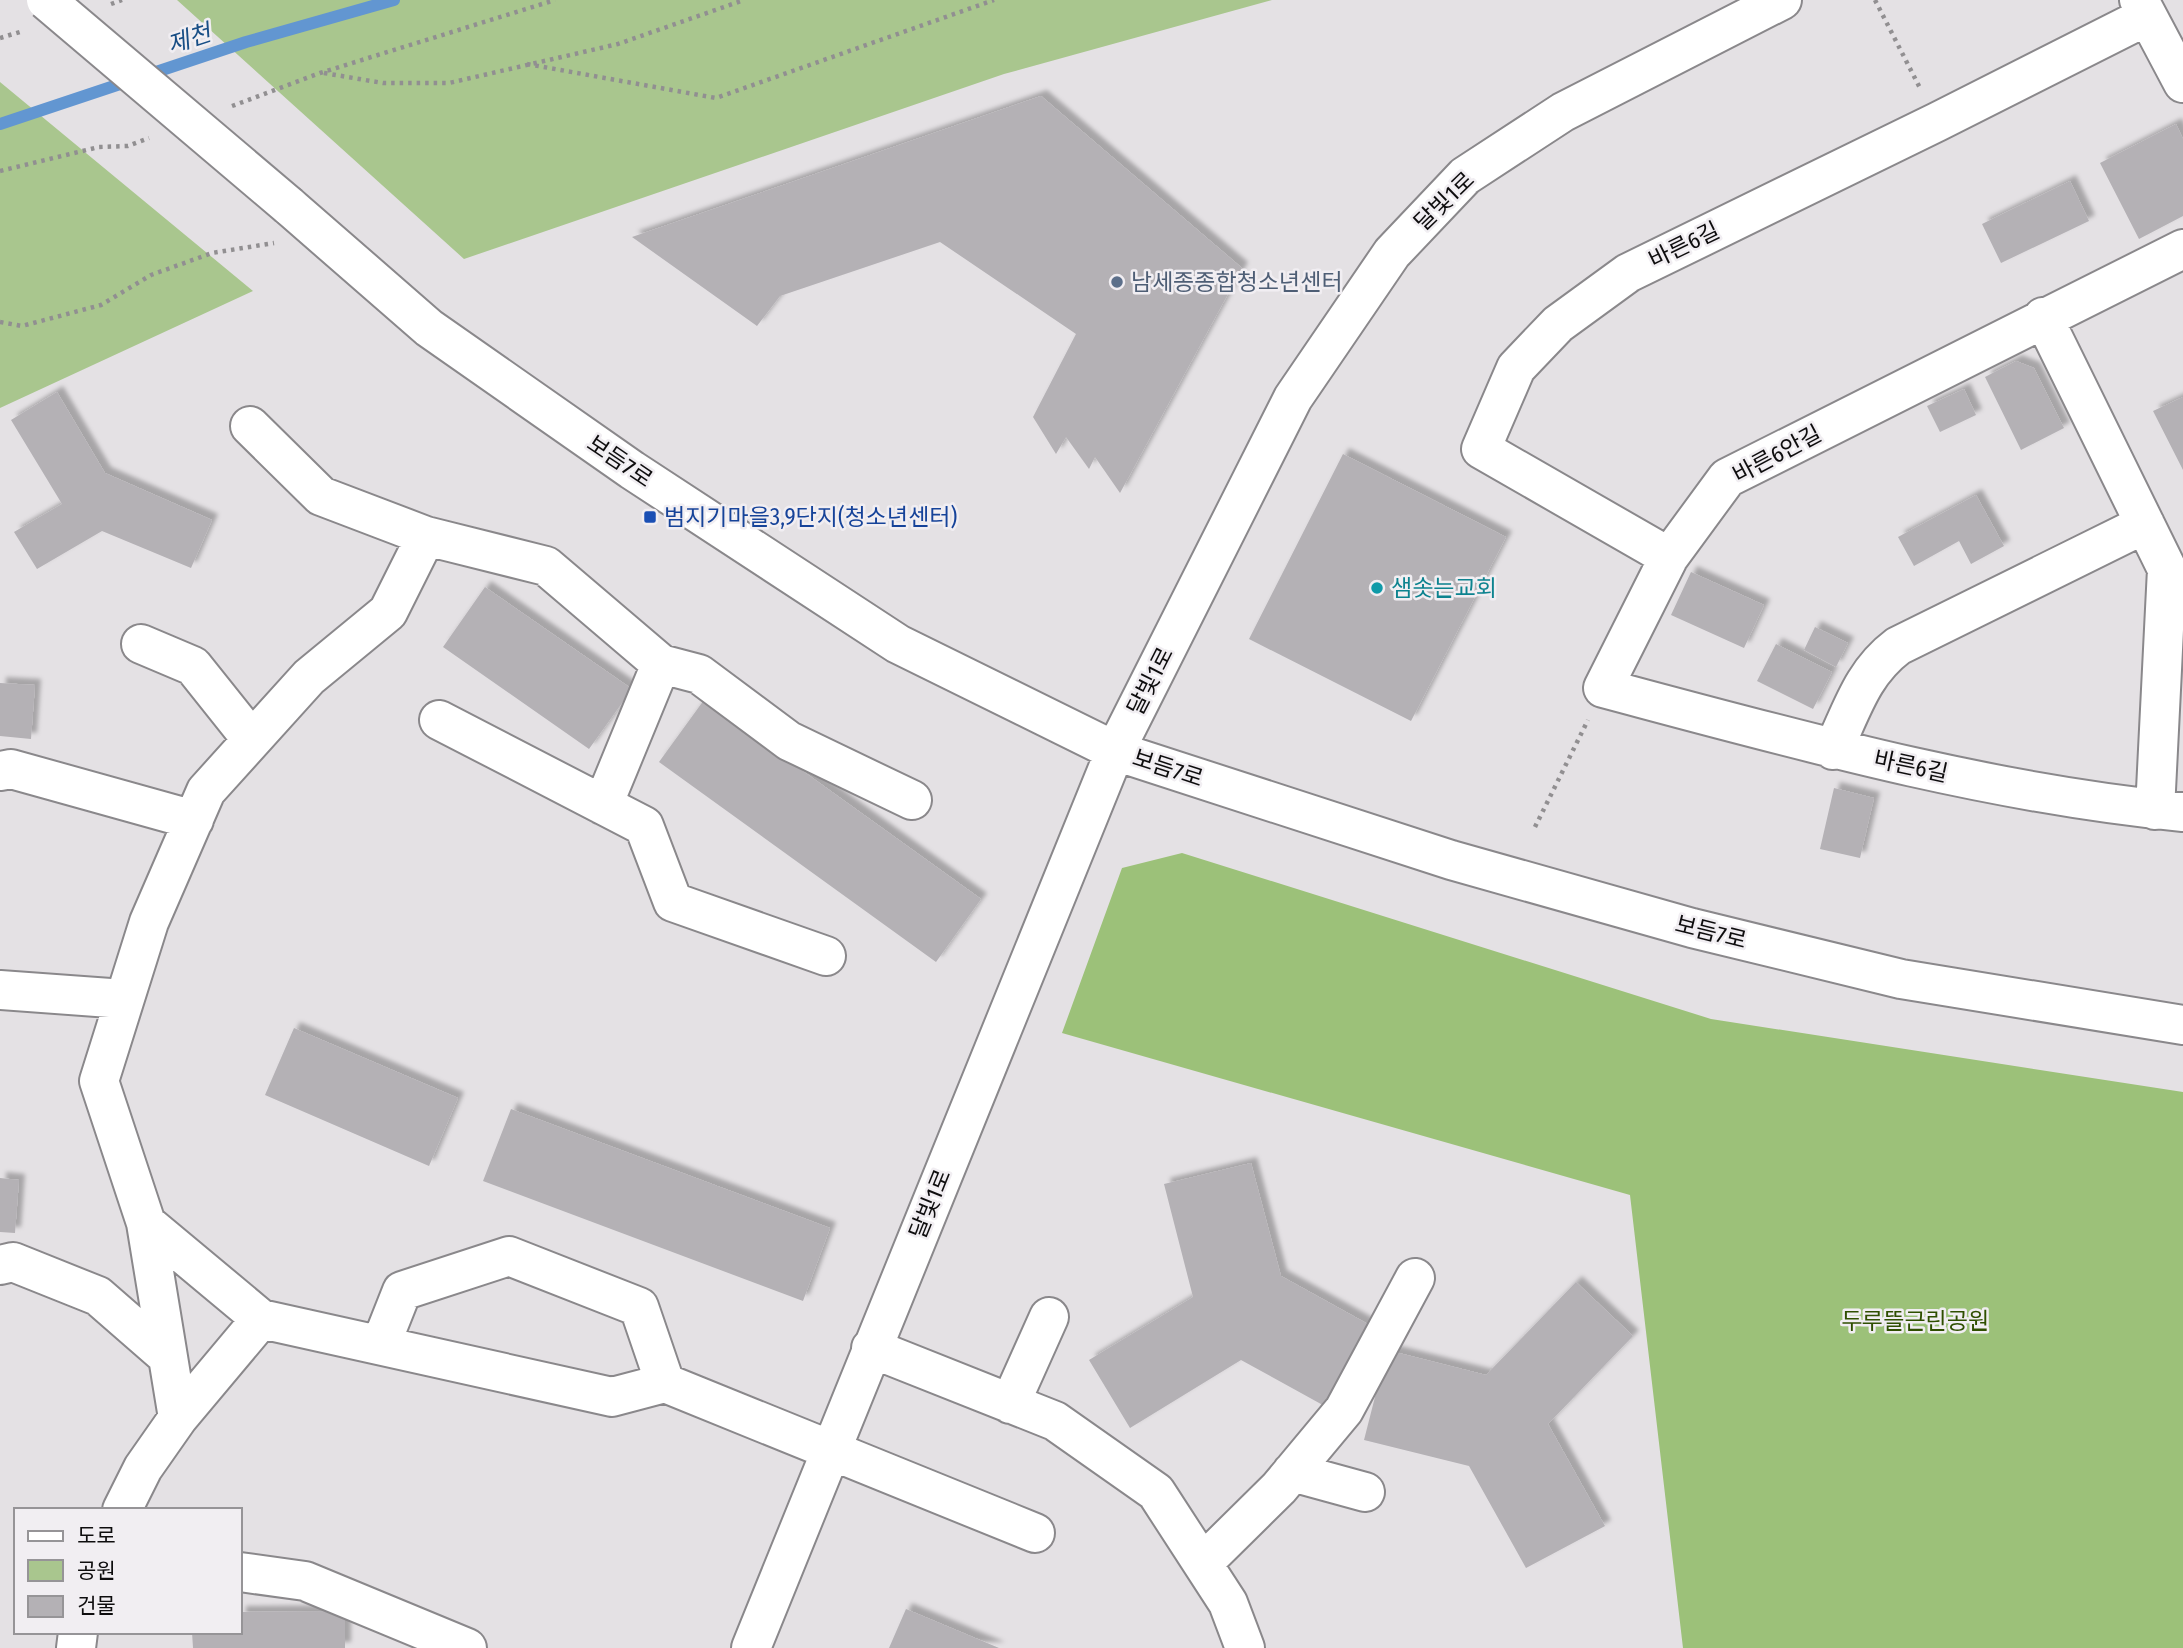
<svg xmlns="http://www.w3.org/2000/svg" width="2183" height="1648" font-family="'Fira Sans Condensed','Noto Sans KR',sans-serif">
<style>
.green{fill:#a9c68e}
.forest{fill:#9cc179}
.lines{fill:none;stroke-linecap:round;stroke-linejoin:round}
.stream{stroke:#6296d1;stroke-width:12}
.building{fill:#b4b1b5;filter:url(#shadow)}
.minor-casing{stroke:#8a888b;stroke-width:42}
.path{stroke:#918f91;stroke-width:4.5;stroke-dasharray:3.5 5;stroke-linecap:butt}
.minor{stroke:#fff;stroke-width:38}
.minor-bridge-casing{stroke:#8a888b;stroke-width:42;stroke-linecap:butt}
.minor-bridge{stroke:#fff;stroke-width:38}
.service-dot{fill:#5c6f8a;stroke:#f1eef2;stroke-width:2.5}
.transit-dot{fill:#1a4fb4;stroke:#f1eef2;stroke-width:2.5}
.culture-dot{fill:#0f9aa8;stroke:#f1eef2;stroke-width:2.5}
.labels{text-anchor:middle;dominant-baseline:central;stroke-width:5;stroke-linejoin:round;paint-order:stroke}
.street-label{font-size:23px;fill:#0e0d0e;stroke:#f1eef2}
.service-label{font-size:23px;fill:#4e5e75;stroke:#f1eef2;text-anchor:start}
.transit-label{font-size:23px;fill:#164399;stroke:#f1eef2;text-anchor:start}
.culture-label{font-size:23px;fill:#0d838f;stroke:#f1eef2;text-anchor:start}
.park-label{font-size:23px;fill:#2f4f00;stroke:#f1eef2}
.water-label{font-size:24px;font-style:italic;fill:#184e85;stroke:#f1eef2}
</style>
<defs>
<filter id="shadow"><feDropShadow dx="6" dy="-6" stdDeviation="2" flood-color="#0004"/></filter>
</defs>
<rect width="100%" height="100%" fill="#e4e1e4"/>
<path class="green" d="M177 0H1272L1004 74 464 259Z
M0 82 253 291 0 408Z"/>
<path class="forest" d="M1182 853 1711 1019 2183 1092V1648H1683L1630 1195 1062 1033 1122 868Z"/>
<g class="lines">
<path class="stream" d="M0 124 246 42 394 0"/>
</g>
<path class="building" d="M1041 96 1242 268 1120 493 1095 457 1089 469 1066 437 1056 454 1033 417 1076 334 940 242 780 296 757 326 632 237Z
M2176 124 2183 139V216L2139 239 2100 163Z
M2070 181 2089 221 2001 263 1982 224Z
M2016 361 2034 368 2064 428 2021 450 1985 377Z
M1964 389 1976 415 1940 432 1927 406Z
M57 392 105 473 212 520 191 568 102 531 37 569 14 532 62 504 11 420Z
M2183 397V470L2153 411Z
M1343 454 1506 537 1411 721 1249 639Z
M1976 495 2004 546 1971 564 1959 541 1914 566 1898 537Z
M1691 572 1764 605 1744 648 1671 615Z
M485 587 632 689 589 749 443 647Z
M1815 627 1848 643 1836 667 1804 650Z
M1776 644 1832 672 1813 709 1757 681Z
M0 683 35 685 31 739 0 736Z
M704 700 981 899 936 962 659 762Z
M1834 788 1874 798 1860 858 1820 849Z
M294 1028 458 1098 429 1166 265 1095Z
M511 1109 830 1228 803 1301 483 1181Z
M1251 1163 1281 1276 1375 1328 1330 1409 1241 1360 1130 1428 1089 1360 1193 1297 1164 1184Z
M0 1178 19 1180 15 1233 0 1232Z
M1576 1282 1633 1336 1548 1424 1605 1526 1526 1568 1469 1466 1364 1440 1387 1350 1486 1375Z
M906 1609 999 1648H889Z
M345 1611V1648H193L192 1632H240V1612Z"/>
<g class="lines">
<g class="minor-casing">
<path id="minor" d="M2139 0 2183 83
M289 206 429 328 632 470 898 644 1115 751 1451 860 1692 928 1901 979 2183 1025
M2183 249 1727 478 1669 557 1603 688C1794 739 1986 793 2183 812
M2043 317 2167 569 2155 810
M250 426 321 496 426 536 546 566 661 664 699 674 789 741 912 800
M1669 557 1481 449 1516 368 1558 324 1628 273 1937 122 2147 16
M141 644 193 666 252 740
M439 720 644 826 673 902 826 956
M1833 750C1852 710 1862 673 1898 646L2145 524
M0 771 11 769 194 820
M603 805 661 664
M0 990 124 999
M146 1223 261 1319
M0 1265 13 1262 98 1296 168 1357
M381 1344 402 1291 509 1256 639 1307 665 1383
M871 1348 1055 1421 1156 1492 1228 1603 1245 1648
M1010 1404 1049 1317
M178 1418 261 1319 612 1397 665 1383 1035 1533
M1292 1472 1365 1492
M122 1510 143 1468 178 1418 146 1223 99 1081 149 922 206 791 309 677 388 612 426 536
M1203 1563 1279 1488 1344 1410 1415 1278
M240 1572 305 1581 467 1648
M76 1648 78 1632
M751 1648 1115 751 1293 398 1392 253 1465 176 1563 112 1782 0"/>
</g>
<path class="path" d="M1875 0 1921 90
M111 4 122 0
M0 38 23 31
M527 64 716 98 994 0
M324 73 383 83H449L618 44 744 0
M232 106 320 73 555 0
M0 171 99 147 128 146 149 138
M0 322 22 326 101 305 151 275 212 253 274 243
M1535 827 1588 720"/>
<use href="#minor" class="minor"/>
<g class="minor-bridge-casing">
<path id="minor-bridge" d="M46 0 289 206"/>
</g>
<use href="#minor-bridge" class="minor-bridge"/>
</g>
<circle class="service-dot" cx="1117" cy="282" r="7"/>
<rect class="transit-dot" x="643" y="510" width="14" height="14" rx="3.5"/>
<circle class="culture-dot" cx="1377" cy="588" r="7"/>
<g class="labels">
<g class="street-label">
<text transform="translate(1444 201) rotate(-44)">달빛1로</text>
<text transform="translate(1684 245) rotate(-26)">바른6길</text>
<text transform="translate(1777 454) rotate(-28)">바른6안길</text>
<text transform="translate(620 461) rotate(34)">보듬7로</text>
<text transform="translate(1150 681) rotate(-63)">달빛1로</text>
<text transform="translate(1911 766) rotate(12)">바른6길</text>
<text transform="translate(1168 768) rotate(18)">보듬7로</text>
<text transform="translate(1711 932) rotate(14)">보듬7로</text>
<text transform="translate(930 1204) rotate(-68)">달빛1로</text>
</g>
<g class="service-label">
<text x="1131" y="282">남세종종합청소년센터</text>
</g>
<g class="transit-label">
<text x="664" y="517">범지기마을3,9단지(청소년센터)</text>
</g>
<g class="culture-label">
<text x="1391" y="588">샘솟는교회</text>
</g>
<g class="park-label">
<text x="1915" y="1321">두루뜰근린공원</text>
</g>
<g class="water-label">
<text transform="translate(189 39) rotate(-18)">제천</text>
</g>
</g>
<rect x="14" y="1508" width="228" height="126" fill="#f1eef2" stroke="#969497" stroke-width="2"/>
<rect x="28" y="1531" width="35" height="10" fill="#ffffff" stroke="#969497" stroke-width="2"/>
<text x="77" y="1543" font-size="21" fill="#0e0d0e">도로</text>
<rect x="28" y="1560" width="35" height="21" fill="#a9c68e" stroke="#969497" stroke-width="2"/>
<text x="77" y="1578" font-size="21" fill="#0e0d0e">공원</text>
<rect x="28" y="1596" width="35" height="21" fill="#b4b1b5" stroke="#969497" stroke-width="2"/>
<text x="77" y="1613" font-size="21" fill="#0e0d0e">건물</text>
</svg>
